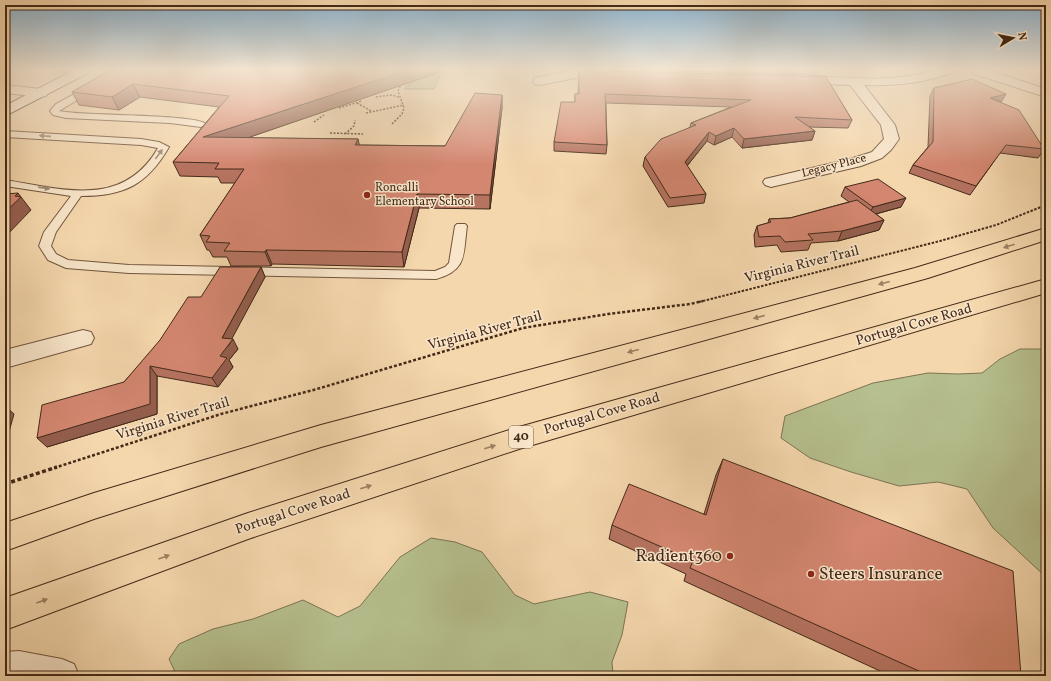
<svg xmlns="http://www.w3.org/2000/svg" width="1051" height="681" font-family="Vollkorn,serif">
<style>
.green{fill:#b6bf8e;stroke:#7c7453}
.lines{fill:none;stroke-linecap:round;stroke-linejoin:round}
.lane-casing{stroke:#70553d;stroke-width:2}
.street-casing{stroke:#70553d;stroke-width:2}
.secondary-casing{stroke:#432a18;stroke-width:2}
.primary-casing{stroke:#432a18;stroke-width:2}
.path-far3{stroke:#432a18;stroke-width:1.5;stroke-dasharray:2 1.5;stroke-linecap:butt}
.path-far2{stroke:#432a18;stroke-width:2;stroke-dasharray:2.5 1.5;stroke-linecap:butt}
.path-far1{stroke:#432a18;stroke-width:2.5;stroke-dasharray:3 2;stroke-linecap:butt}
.path{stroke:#432a18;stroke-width:3.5;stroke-dasharray:4 2.5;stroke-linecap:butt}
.lane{fill:#f8e5ca;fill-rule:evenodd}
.street{fill:#f8e5ca;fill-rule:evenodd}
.secondary{fill:#f8e5ca;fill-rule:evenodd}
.primary{fill:#f5d7ad;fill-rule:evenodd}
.wall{fill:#b57360;stroke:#432a18}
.shaded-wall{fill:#945e4e;stroke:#432a18}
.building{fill:#d38670;stroke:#432a18}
.oneway{fill:#9e8871}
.oneway2{fill:#9c8062}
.poi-dot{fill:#8f2418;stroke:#f8e5ca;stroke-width:1.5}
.labels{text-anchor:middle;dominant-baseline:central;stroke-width:3;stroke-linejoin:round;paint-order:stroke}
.far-street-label{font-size:12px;fill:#432a18;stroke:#f8e5ca}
.far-poi-label{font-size:12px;fill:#432a18;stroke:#f8e5ca;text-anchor:start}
.shield{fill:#f8e5ca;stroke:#79624d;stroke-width:1}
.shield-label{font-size:13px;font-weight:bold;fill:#432a18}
.street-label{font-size:14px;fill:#432a18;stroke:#f8e5ca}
.near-poi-label{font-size:17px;fill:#432a18;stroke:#f8e5ca;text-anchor:end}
</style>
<rect width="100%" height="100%" fill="#f5d7ad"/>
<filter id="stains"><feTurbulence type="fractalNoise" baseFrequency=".005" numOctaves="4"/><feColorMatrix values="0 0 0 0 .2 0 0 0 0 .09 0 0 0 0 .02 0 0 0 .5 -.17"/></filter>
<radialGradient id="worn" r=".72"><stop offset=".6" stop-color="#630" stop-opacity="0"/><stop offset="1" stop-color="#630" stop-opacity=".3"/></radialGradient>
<path class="green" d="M430 70H442L434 89H404C411 80 423 79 430 70Z
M1020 349H1046V577L993 528 967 489 938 482 899 486 851 472 810 458 781 438 785 416 873 383 928 373 958 374 982 373 1000 359Z
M431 538 455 542 482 552 515 595 534 604 590 592 628 602 622 635 612 662 613 676H177L169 659 179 644 213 629 253 619 303 600 338 617 360 606 400 557Z"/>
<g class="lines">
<g class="lane-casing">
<path id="lane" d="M91 85 95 88 94 90 59 111C82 116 196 114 206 124L201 127 170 123 66 118 53 115 50 111 56 104Z
M5 131 141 139 159 142 169 147C147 185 124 196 81 196L56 232 51 246 56 254 68 260 129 265 435 271 445 267 449 263 455 226 457 224H465L467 226C463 254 468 270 436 279L129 273 66 268 48 260 39 246 44 232 71 196 5 186V180C62 189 123 209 158 148L141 145 5 137Z"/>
</g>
<g class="street-casing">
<path id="street" d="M576 70H609L613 71 615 74 613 77 609 78 581 77 539 85 534 84 533 81 534 78Z
M936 70H955L953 73C921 83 898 86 864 85L895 125 899 139 891 150 882 158 861 166 771 187 765 185 763 182 765 179 850 159 872 152 884 139 881 125 850 85 798 83 793 82 792 79 793 76 798 75C843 77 892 84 936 70Z
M969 70H988L1046 89V97L971 73Z
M5 85 41 89 46 90 48 93 46 96 41 97 5 93Z
M83 330 91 332 94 338 91 344 5 368V350Z
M19 651 62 659 74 664 79 676H5V652Z"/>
</g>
<g class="secondary-casing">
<path id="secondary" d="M74 70H90L88 73 5 116V106Z"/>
</g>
<g class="primary-casing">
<path id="primary" d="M1046 228V240L928 278 321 447 94 519 5 551V523L94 493 321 425 915 268Z
M1046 279V293L519 449 248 539 5 630V598L248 513 519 427Z"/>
</g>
<path class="path-far3" d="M376 97 391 95 399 97
M357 103 371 111
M339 108 362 101
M366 113 404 105
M314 122 324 115
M392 124 402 114 404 108 398 91 401 84
M330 133 363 134
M345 134 354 126 355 120"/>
<path class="path-far2" d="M699 302 940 241 996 225 1046 205"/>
<path class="path-far1" d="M54 468 221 414 317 389 523 328 608 314 690 304 703 301"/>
<path class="path" d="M5 484 57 467"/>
<use href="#lane" class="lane"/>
<use href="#street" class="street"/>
<use href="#secondary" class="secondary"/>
<use href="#primary" class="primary"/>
</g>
<path class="wall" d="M110 70 440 72 247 138 358 139 359 145 445 146 502 95V108L490 209 419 208 404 267 272 264 271 266H231L227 257H213L209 250H207L200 235 235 183H221L218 177 180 176 173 162 219 107 140 97 119 110 79 105 72 92Z
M641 70H818L816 75Z
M579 71 826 77 852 120 848 128 808 127 815 131 812 140 742 148 732 137 714 145 707 141 687 166 706 194 704 203 668 207 643 166 645 157 690 127 691 123 731 107 606 103 607 145 606 154 554 151V142L575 102V94H578Z
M934 88 1006 94 1001 102 1044 149 1038 158 1000 153 970 195 909 173 913 165 928 147 930 96Z
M845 187 901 207 876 214 884 220 879 230 838 241 811 243 808 250 781 252 777 245 755 247 754 235 757 226 768 223 769 219 790 218 849 202 841 196Z
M261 267 265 277 231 339 238 349 229 360 233 367 218 387 157 376V414L47 447 124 382 201 297Z
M723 459 1021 676H891L684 581 686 574 609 539 612 525 704 514 716 475Z"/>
<path class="shaded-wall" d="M408 70H439L440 72 209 151 203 137Z
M133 84 140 97 119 110 112 97Z
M1006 94 1001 102 990 98Z
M502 95V108L490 209V195Z
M734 128 732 137 714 145 716 136Z
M815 131 812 140 742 148 744 139Z
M709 132 707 141 683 171 685 162Z
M358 139 361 153 355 145Z
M18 193 31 210 5 237V212L15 196Z
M417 194 419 208 404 267 402 252Z
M906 198 901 207 868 216 873 207Z
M884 220 879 230 838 241 842 231Z
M266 250 272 264 271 266 265 252Z
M261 267 265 277 228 346 233 339 238 349 229 360 233 367 218 387 212 378 220 356 222 338Z
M150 366 157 376V414L47 447 37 438Z
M5 406 14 414 5 446Z"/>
<path class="building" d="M110 70H408L203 137 358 139 355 145 445 146 475 93 502 95 490 195 417 194 402 252 266 250 265 252 224 251 230 243 206 242 210 236 200 235 244 169H215L219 163 173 162 229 96 133 84 112 97 72 92Z
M582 70 826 77 852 120 795 117 815 131 744 139 734 128 716 136 709 132 685 162 706 194 670 198 645 157 661 139 696 125 691 123 751 100 605 94 607 145 554 142 561 102H575V94H579V71Z
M972 79 1006 94 990 98 1019 110 1044 149 1006 145 976 186 913 165 933 142 934 88Z
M878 179 906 198 873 207 845 187Z
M18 193 15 196 21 197 5 212V194Z
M857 200 884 220 842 231 808 234 813 240 785 242 780 236 759 237 757 226 771 222 769 219 790 218Z
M220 267H261L222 338 233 339 220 356 227 358 212 378 150 366V404L37 438 42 405 124 382 160 340 188 297H201Z
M723 459 1013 571 1021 676H930L690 568 693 561 612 525 629 484 706 515Z"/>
<defs><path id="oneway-solid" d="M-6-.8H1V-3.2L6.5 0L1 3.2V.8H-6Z"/></defs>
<g class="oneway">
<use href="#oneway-solid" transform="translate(45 136) rotate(-176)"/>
<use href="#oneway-solid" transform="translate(159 154) rotate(-54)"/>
<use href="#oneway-solid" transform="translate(44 188) rotate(8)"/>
</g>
<g class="oneway2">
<use href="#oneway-solid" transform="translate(1009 246) rotate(163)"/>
<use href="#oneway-solid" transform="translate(884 283) rotate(165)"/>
<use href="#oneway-solid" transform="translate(759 317) rotate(165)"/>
<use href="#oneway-solid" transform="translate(633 351) rotate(165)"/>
<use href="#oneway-solid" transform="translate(490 447) rotate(-18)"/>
<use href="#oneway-solid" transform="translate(366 487) rotate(-18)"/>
<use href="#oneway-solid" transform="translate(164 557) rotate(-20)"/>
<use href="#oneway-solid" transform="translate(42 601) rotate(-20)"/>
</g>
<linearGradient id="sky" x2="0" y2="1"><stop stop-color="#8bb5d3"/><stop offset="0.42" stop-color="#faedda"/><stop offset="1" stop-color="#faedda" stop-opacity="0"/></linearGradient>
<rect width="1051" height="165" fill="url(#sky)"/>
<g class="poi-dot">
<circle cx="367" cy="195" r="4"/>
<circle cx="730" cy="556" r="4"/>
<circle cx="811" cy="574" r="4"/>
</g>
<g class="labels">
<g class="far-street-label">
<text transform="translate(834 166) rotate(-14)">Legacy Place</text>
</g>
<g class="far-poi-label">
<text x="375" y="188">Roncalli<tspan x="375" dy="14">Elementary School</tspan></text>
</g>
<rect class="shield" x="509" y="426" width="24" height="22" rx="3"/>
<g class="shield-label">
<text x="521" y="437">40</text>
</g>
<g class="street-label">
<text transform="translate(802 265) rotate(-14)">Virginia River Trail</text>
<text transform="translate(914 325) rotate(-16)">Portugal Cove Road</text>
<text transform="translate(485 331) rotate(-15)">Virginia River Trail</text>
<text transform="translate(602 414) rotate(-16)">Portugal Cove Road</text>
<text transform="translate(173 419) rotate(-17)">Virginia River Trail</text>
<text transform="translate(293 512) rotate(-18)">Portugal Cove Road</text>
</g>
<g class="near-poi-label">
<text x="722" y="556">Radient360</text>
<text x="819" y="574" text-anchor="start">Steers Insurance</text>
</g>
</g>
<rect width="1051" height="681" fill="none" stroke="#f5d7ad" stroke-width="20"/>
<rect x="6" y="6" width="1039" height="669" fill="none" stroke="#432a18" stroke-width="2"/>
<rect x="10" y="10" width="1031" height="661" fill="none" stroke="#432a18"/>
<g transform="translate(1013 38) rotate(80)" stroke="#f8e5ca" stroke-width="3" paint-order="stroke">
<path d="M0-3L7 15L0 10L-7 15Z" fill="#432a18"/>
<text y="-6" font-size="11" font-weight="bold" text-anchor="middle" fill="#432a18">N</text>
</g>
<rect width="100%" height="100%" filter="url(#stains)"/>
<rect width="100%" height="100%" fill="url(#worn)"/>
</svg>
